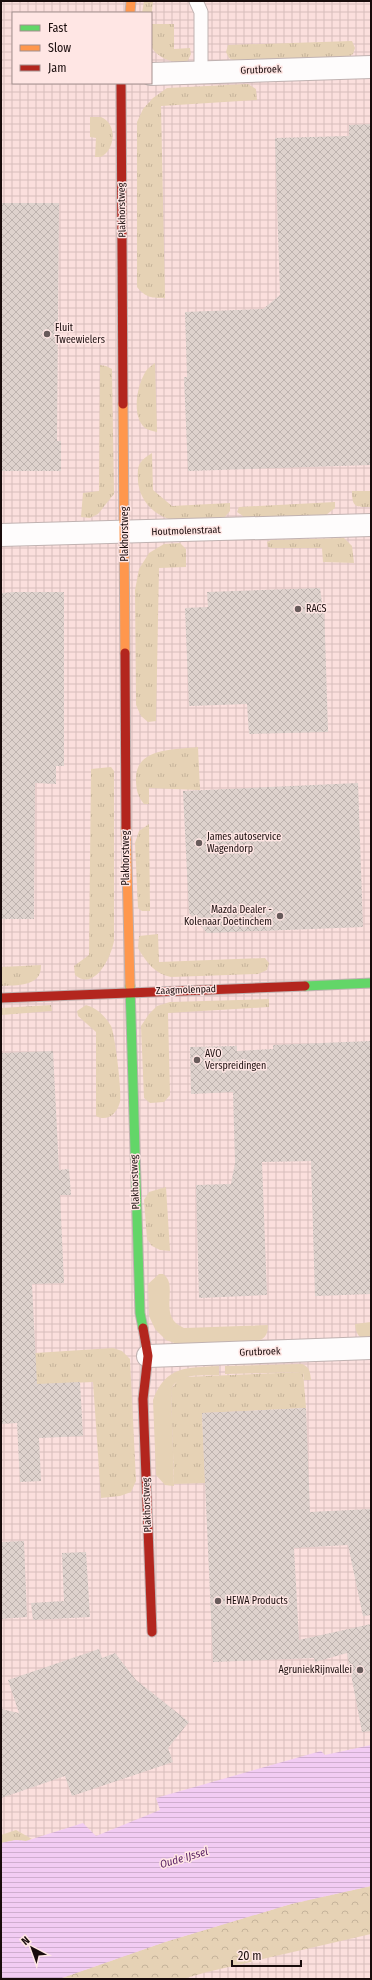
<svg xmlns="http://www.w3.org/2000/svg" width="372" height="1980" font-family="'Fira Sans Condensed',sans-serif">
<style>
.industrial{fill:url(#industrial-grid);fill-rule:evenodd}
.grass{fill:url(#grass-tufts)}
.forest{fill:url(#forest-crowns)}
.garden{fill:#e6d2b5}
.water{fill:url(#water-rules)}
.building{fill:url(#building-cross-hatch)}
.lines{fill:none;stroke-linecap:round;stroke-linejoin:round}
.lane-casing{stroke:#c0b2b1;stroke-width:15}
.street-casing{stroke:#c0b2b1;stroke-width:24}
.fast-casing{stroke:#c0b2b1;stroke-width:11}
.slow-casing{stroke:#c0b2b1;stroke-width:11}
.jam-casing{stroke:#c0b2b1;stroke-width:11}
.lane{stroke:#fefcfc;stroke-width:13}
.street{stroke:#fefcfc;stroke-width:22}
.fast{stroke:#63d668;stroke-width:9}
.slow{stroke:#ff974d;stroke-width:9}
.jam{stroke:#b3261e;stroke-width:9}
.poi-dot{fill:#675a5a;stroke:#ffe6e4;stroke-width:1.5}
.labels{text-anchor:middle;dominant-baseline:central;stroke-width:3;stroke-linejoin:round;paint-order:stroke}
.street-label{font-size:10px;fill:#190c0c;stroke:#ffe6e4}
.poi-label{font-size:10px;fill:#190c0c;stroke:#ffe6e4;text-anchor:start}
.water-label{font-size:11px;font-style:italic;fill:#581f62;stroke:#ffe6e4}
</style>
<defs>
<pattern id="industrial-grid" width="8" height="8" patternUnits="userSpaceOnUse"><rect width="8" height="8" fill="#fbdfdd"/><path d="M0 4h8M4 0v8" fill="none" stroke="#d7bebc"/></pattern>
<pattern id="grass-tufts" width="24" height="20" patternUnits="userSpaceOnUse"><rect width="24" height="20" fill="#e6d2b5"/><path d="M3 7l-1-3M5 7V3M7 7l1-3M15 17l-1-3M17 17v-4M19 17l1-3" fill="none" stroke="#c5b39a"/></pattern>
<pattern id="forest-crowns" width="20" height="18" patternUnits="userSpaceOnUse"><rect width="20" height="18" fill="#e6d2b5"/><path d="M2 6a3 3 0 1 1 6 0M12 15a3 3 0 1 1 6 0" fill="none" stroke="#c5b39a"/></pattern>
<pattern id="water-rules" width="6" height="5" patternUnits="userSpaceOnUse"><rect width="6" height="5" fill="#f2ccf3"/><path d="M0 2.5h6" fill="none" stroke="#cfaecf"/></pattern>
<pattern id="building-cross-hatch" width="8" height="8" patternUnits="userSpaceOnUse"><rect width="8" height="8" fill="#ded2cd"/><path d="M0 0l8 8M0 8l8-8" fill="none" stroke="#beb3af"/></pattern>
</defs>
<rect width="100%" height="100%" fill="#f9ebea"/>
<path class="industrial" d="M1 1H371V1979H1ZM13 13H151V83H13Z"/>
<path class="grass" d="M144 1H153L151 20V13H142Z
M151 24H174V49L190 48 191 54 187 62C177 65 156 58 151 46 149 40 151 30 151 24Z
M352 41 355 48 353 54 347 58 236 62 229 58 226 52 228 45Z
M248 84 256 89 257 100 161 106 165 298C152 298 146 298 137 287V122L143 109 153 98 167 88Z
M101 117C118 124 115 150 101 157Z
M155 363 157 432C153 431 148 430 145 428 131 416 137 385 146 371 148 368 152 365 155 363Z
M100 365 106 366 112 369 114 494 98 514 90 518 81 517 83 493 99 491Z
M152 453 153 490 172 506 230 503V511L223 519C211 520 199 522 186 522 162 522 139 505 138 480 137 465 139 461 152 453Z
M352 491H371V507C356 507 352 508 352 491Z
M335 502V508L326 515 246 518 237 512 239 507Z
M344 538 352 546 354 563 323 562 322 548H271L268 547 267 542 271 540Z
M180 543 186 549V567L159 568 156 721 148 722 141 716 136 705 135 590 139 569 149 553 164 544Z
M198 747 200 790 149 788V804H144C138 797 136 789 136 781 134 747 174 750 198 747Z
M111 767 114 771V941C111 957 95 992 75 975L74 966 89 955 91 769Z
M149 824 150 911H142L138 908 135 843 139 831Z
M158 934 159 962 265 958 269 963 267 970 258 974 171 977C155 974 146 962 138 948L139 936Z
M41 965C42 987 17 985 1 986V967Z
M269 999V1007L168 1013 170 1095 164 1102 150 1103 144 1098 141 1026 149 1014 157 1006 170 1002Z
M51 1005 52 1011 1 1015V1008Z
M86 1005C97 1008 105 1016 111 1026 115 1034 122 1092 120 1102 117 1114 107 1122 96 1116V1032L78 1016 77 1011Z
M166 1187 170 1251 160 1250 152 1246 147 1239 144 1200 149 1192Z
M113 1348 122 1351 130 1359 136 1481 131 1492 120 1496 101 1498 93 1382 1 1386 35 1353Z
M303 1372 306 1408 202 1413 205 1483 174 1484 171 1389 178 1380 184 1377Z
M16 1830 32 1839 26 1841 16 1840 1 1843V1835Z"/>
<path class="forest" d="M371 1886V1934L207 1972 183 1979H59L165 1942 291 1904Z"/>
<path class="garden" d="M90 117H101V157H95L96 138 90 137Z
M159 1274H163C180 1285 156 1317 184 1328L268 1325C268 1336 264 1339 254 1343L180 1345 166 1340 155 1329 149 1316 148 1284Z
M371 1322V1340C359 1340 356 1334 355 1324Z
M302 1364C310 1367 310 1372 311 1380H304L303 1372 225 1374V1366Z
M219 1366V1375C202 1376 180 1372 171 1389L174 1486 165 1485 156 1475 153 1400C166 1365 187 1368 219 1366Z"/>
<path class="water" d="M371 1745V1886L291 1904 165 1942 59 1979H1V1843L16 1840 26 1841 83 1823 96 1836 160 1810 156 1798 321 1751 325 1755Z"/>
<path class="building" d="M371 124V465L188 471 184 377H187L185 312 263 309 280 295 275 138 349 136V125Z
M1 203H59L57 441H61V471H1Z
M320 588 322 603H324L328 732 249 734 247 704 189 706 185 608 208 607 207 592Z
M14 592H64V766H56V784L35 783 34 919H1V593Z
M358 783 363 927 207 933 189 913 183 791Z
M371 1041V1294L315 1296 311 1161 262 1162 267 1295 199 1298 196 1185 231 1184 235 1163 233 1092 191 1094 190 1047 237 1046V1051L273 1049V1045Z
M53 1051 59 1170 69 1169 71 1195H60L64 1283 32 1284 37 1384 80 1382 83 1436 39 1438 41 1481 20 1482 17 1423 1 1424V1053Z
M306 1408 310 1512 371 1509V1615L363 1616 348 1545 294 1548 299 1640 371 1624V1731L362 1732 347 1653 315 1662 314 1658 213 1662 202 1413Z
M24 1541 27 1617 1 1619V1542Z
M86 1552 90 1617 33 1620 31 1603 64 1601 62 1553Z
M99 1649 102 1658 115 1653 136 1680 189 1722 168 1748 173 1762 72 1796 65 1776 1 1798V1709L19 1713 8 1680Z"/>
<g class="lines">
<g class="lane-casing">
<path id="lane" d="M196 1 201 12V72"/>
</g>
<g class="street-casing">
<path id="street" d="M151 74 371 67
M1 535 371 525
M148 1356 371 1348"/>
</g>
<g class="fast-casing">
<path id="fast" d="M130 986 140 1313 143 1328
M305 986 371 983"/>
</g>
<g class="slow-casing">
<path id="slow" d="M130 13 131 1
M123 404 125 653
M126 828 130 986"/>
</g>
<g class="jam-casing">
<path id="jam" d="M121 83 123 404
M125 653 126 828
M1 998 305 986
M143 1328 148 1356 143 1399 152 1632"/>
</g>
<use href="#lane" class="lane"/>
<use href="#street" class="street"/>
<use href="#fast" class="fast"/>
<use href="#slow" class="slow"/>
<use href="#jam" class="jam"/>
</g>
<g class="poi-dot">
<circle cx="47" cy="334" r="4"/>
<circle cx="298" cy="609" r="4"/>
<circle cx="199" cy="843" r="4"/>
<circle cx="280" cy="916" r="4"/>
<circle cx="197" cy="1060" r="4"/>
<circle cx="218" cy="1601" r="4"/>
<circle cx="360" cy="1670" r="4"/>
</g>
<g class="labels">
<g class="street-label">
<text transform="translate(261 70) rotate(-2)">Grutbroek</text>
<text transform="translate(122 210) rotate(-91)">Plakhorstweg</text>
<text transform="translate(186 531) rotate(-2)">Houtmolenstraat</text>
<text transform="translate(125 534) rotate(-90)">Plakhorstweg</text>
<text transform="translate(126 858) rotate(-90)">Plakhorstweg</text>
<text transform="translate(186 990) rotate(-2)">Zaagmolenpad</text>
<text transform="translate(135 1182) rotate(-92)">Plakhorstweg</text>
<text transform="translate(260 1352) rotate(-2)">Grutbroek</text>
<text transform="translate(147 1505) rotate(-92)">Plakhorstweg</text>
</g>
<g class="poi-label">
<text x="55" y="328">Fluit<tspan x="55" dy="12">Tweewielers</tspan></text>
<text x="306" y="609">RACS</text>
<text x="207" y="837">James autoservice<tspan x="207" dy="12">Wagendorp</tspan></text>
<text x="272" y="910" text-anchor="end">Mazda Dealer -<tspan x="272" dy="12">Kolenaar Doetinchem</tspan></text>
<text x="205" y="1054">AVO<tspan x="205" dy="12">Verspreidingen</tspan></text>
<text x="226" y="1601">HEWA Products</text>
<text x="352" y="1670" text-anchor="end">AgruniekRijnvallei</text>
</g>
<g class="water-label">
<text transform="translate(184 1858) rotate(-16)">Oude IJssel</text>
</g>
</g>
<rect width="372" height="1980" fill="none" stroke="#190c0c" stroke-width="4"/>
<rect x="12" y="12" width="140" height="72" fill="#ffe6e4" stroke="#a38f8e"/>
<rect x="20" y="25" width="20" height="6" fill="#63d668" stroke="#a38f8e"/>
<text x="48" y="32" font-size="12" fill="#190c0c">Fast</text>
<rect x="20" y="45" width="20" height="6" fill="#ff974d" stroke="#a38f8e"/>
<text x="48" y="52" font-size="12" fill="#190c0c">Slow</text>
<rect x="20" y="65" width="20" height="6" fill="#b3261e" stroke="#a38f8e"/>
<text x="48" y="72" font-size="12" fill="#190c0c">Jam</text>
<g transform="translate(32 1948) rotate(319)" stroke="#ffe6e4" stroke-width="3" paint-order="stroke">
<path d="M0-3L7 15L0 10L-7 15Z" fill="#190c0c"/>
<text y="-6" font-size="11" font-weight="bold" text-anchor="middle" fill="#190c0c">N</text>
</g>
<path d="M232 1960v6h69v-6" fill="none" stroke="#190c0c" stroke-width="2"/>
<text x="238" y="1960" font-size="12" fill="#190c0c" stroke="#ffe6e4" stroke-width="3" paint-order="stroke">20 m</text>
</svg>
